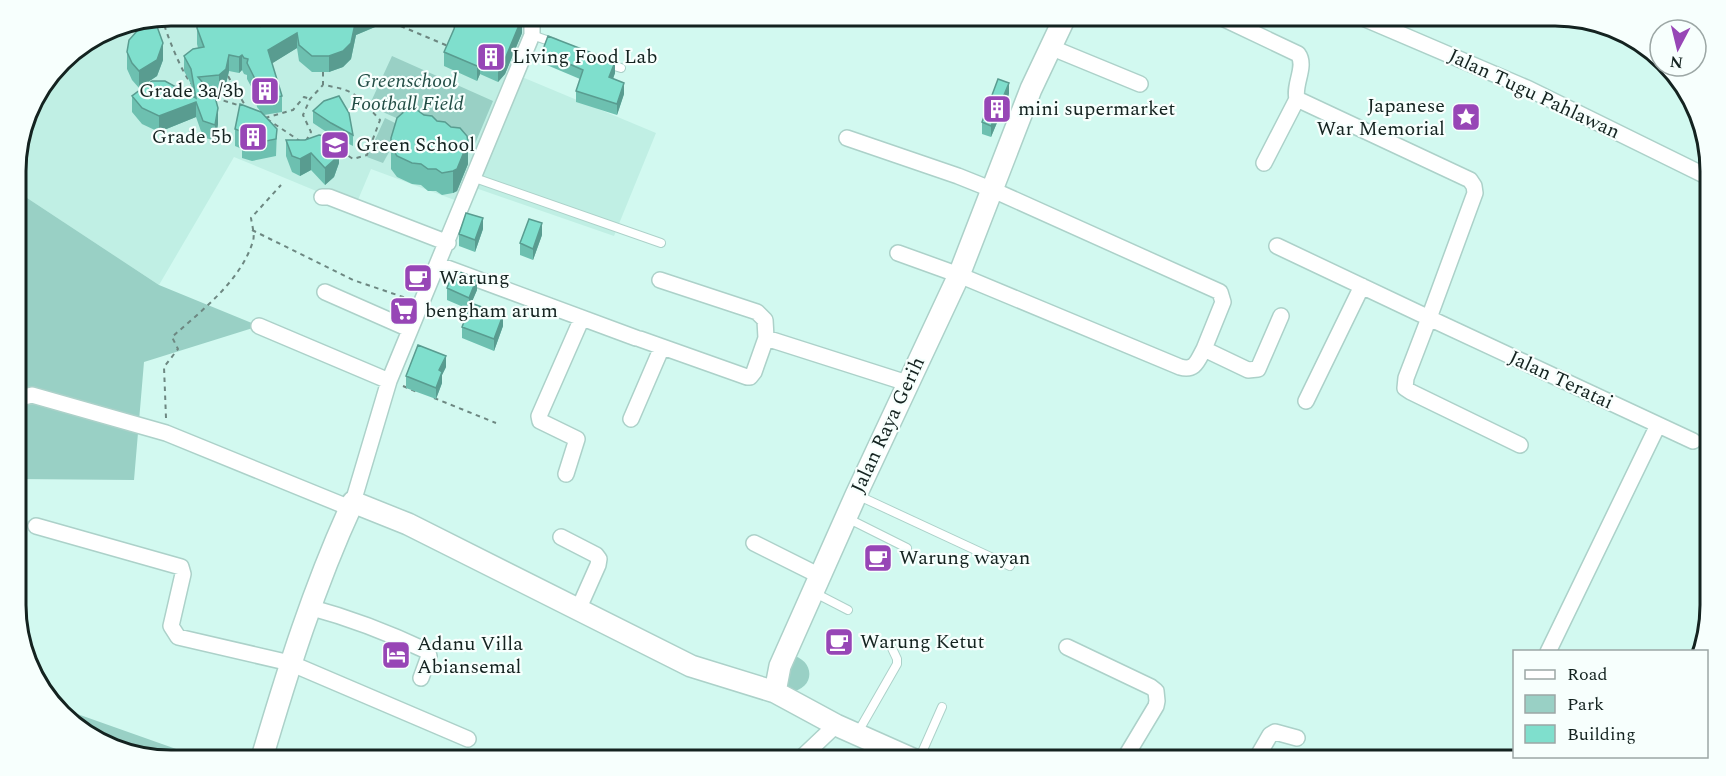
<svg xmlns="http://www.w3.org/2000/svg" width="1726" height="776" font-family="Spectral,serif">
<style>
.built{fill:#c0efe4}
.green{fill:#99d0c5}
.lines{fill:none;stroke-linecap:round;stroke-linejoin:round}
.lane-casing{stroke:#acd1c9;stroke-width:10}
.street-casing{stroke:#acd1c9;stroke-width:18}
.secondary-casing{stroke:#acd1c9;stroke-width:24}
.path{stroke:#6d8781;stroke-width:2;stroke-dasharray:4.5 4.5;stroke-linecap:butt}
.lane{stroke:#fff;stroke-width:8}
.street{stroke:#fff;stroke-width:15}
.secondary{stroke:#fff;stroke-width:21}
.wall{fill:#6dc0b0}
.shaded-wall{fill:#599c90}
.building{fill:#7fdfcd;stroke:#599c90;stroke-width:1.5}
.labels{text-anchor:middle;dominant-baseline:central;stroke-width:4.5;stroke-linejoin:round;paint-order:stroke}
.poi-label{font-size:20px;fill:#142320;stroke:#f7fffd;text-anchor:start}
.park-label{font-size:20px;font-style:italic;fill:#234e46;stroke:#f7fffd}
.street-label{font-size:20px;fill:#142320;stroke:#f7fffd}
.rim{fill:none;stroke:#142320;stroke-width:3}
</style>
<rect width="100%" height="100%" fill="#d2f9f0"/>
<path class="built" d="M171 15H539L522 77 656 133 614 236 467 185 460 202 371 169 355 207 234 157 159 285 15 190V160L28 114 34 108 37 94 68 54 111 27Z"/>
<path class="green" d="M392 56 493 101 472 151 369 106Z
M385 118 403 127 383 163 367 157Z
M15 190 159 285 259 326 144 362 134 480 16 479Z
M16 624 66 710 210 761H171L111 749 47 700Z
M790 655C816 659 816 690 789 692L773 670Z"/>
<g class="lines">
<g class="lane-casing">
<path id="lane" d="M532 35 555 43
M605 63 621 68
M472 177 661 243
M857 495 1010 566
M847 518 907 548
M815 593 848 610
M858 732 897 664V659L890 644
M919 759 942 707"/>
</g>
<g class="street-casing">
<path id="street" d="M1216 15 1298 54C1307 66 1293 85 1297 99L1470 180 1474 186 1475 193 1429 318 1693 441
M1356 15 1529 89 1710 178
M1050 47 1140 84
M847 138 958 176 993 190 1220 292 1223 302 1204 349 1248 370 1258 369 1281 316
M1264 163 1297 99
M322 197H329L448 243
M1277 246 1429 318 1406 378 1405 388 1411 392 1520 445
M898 253 959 275 1180 367C1195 371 1197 362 1204 349
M439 265 636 338
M660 280 757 312 765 320 766 338
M325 292 409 329
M259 326 389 381
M640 339 747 377H750L754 372 766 338 907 383
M16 399 32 395 166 433 350 508
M1306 401 1362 286
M631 419 662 347
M566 474 577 439 540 421 539 416 582 318
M353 502 389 381 532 35V15
M36 526 181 567 183 574 171 626 178 637 290 663 468 739
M561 537 596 555 599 559 598 565 578 610
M754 543 820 576
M309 607C350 618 389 633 427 651L429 656 421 678
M1067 647 1151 687 1156 691 1157 701 1156 706 1123 761
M1548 652 1658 425
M798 761 836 725
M1165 761 1166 759
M1255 761 1270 735 1275 732 1297 738"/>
</g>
<g class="secondary-casing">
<path id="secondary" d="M261 761C287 673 314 586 353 502L408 524 691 666 775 692
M917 761 836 725 775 692 780 666 856 495 959 275 1031 89 1066 15"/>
</g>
<path class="path" d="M162 17C165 31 183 76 192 84
M384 19 448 46
M323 72V85C356 90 358 96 380 120L367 155 353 159 337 148
M228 76 246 107
M215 98 241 106
M265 118 293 110 304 97 310 99
M267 119 300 141
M306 141 311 132 303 115 310 99 323 85
M252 230 353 280 409 299
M403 386 417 392
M434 398 496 423
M166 418 164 367 178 349 172 337C202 310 241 281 253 241 255 235 252 225 251 218L281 185"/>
<use href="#lane" class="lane"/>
<use href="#street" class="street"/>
<use href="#secondary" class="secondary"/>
</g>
<path class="wall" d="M197 15 227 17 261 26 299 25 309 15H413L406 25 385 15 375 27 356 35 351 59 343 67 329 72H312L299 61 297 48 272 63 282 96V112L264 115 277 129 276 156 252 161 242 158V149L235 146V129L261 112 257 107 255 94 247 79V75L244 74 242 70 239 73 229 71 226 84 219 91 211 92 218 124 215 141 203 137 196 117 159 132 142 124 132 112V96H193L191 84 184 71V56L198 48 197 44Z
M522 33 505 74 498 82 480 74 477 81 444 66V52Z
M127 52 163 60 157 76 139 88 132 80 127 69Z
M542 52 615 73 613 79 624 94 617 115 576 102V91L580 79 542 63Z
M1009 94 991 137 982 134V122Z
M313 111 353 135V146L331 135 313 123Z
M391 138 468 164 457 191 453 193 442 195 436 191H428L421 185 412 184 397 177 391 169Z
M286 140 339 163 334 177 325 185 311 170 300 176 292 172 286 156Z
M483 229 475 252 459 246V234Z
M542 235 533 260 520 255V243Z
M447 288 477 290 471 303 503 326 494 351 462 338V327L468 309 447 300Z
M446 367 442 375V383L436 399 406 388V376Z"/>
<path class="shaded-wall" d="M366 15H385L375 27 356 35 351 59 343 67 329 72V56L356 19Z
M406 15H413L406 25Z
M522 18V33L505 74 498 82V68Z
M297 33V48L268 66V50Z
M163 43V60L157 76 139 88V71Z
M229 55V71L226 84 219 91V75Z
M242 55V70L239 73V57Z
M480 60V74L477 81V66Z
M615 62V73L609 89V77Z
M624 83V94L617 115V104Z
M1009 83V94L991 137V126Z
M196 102V117L159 132V116Z
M218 108V124L215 141V125Z
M468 142V164L457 191 453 193V171Z
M339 146V163L334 177 325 185V168Z
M311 153V170L300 176V159Z
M483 218V229L475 252V240Z
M542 223V235L533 260V249Z
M477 278V290L469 309V298Z
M503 315V326L494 351V339Z
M446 356V367L442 375V383L436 399V388L439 370Z"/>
<path class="building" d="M197 15H227V17L228 15H260L261 26 276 15H293L299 25 309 15H366L356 19 351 43 343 51 329 56H312L299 45 297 33 268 50 282 96 264 100 257 91 255 79 247 63 248 59 244 58 242 55 239 57 229 55 226 69 219 75 198 77 215 97 218 108 215 125 203 121 196 102 159 116 142 108 132 96 152 81H165L196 98 191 69 184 56 193 49 204 47 197 28Z
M457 15H522V18L505 59 498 68 480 60 477 66 444 52 454 29Z
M155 21 163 43 157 60 139 71 132 63 127 52 129 40 138 30Z
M548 36 615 62 609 77 624 83 617 104 576 91 583 70 542 52Z
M998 79 1009 83 991 126 982 122Z
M339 96 349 113 353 135 331 123 313 111 324 101Z
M240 104 261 112 277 129 276 139 252 144 242 141 243 132 235 129Z
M406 110H417L424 115 432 116 437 121 445 122 451 127 460 128 467 136 468 142 457 169 453 171 442 173 436 169H428L421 164 412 163 397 156 391 147V138L397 118Z
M319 135 333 137 339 146 334 160 325 168 311 153 300 159 292 156 286 140H305Z
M466 213 483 218 475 240 459 234Z
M529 219 542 223 533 249 520 243Z
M454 270 477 278 469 298 447 288Z
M471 303 503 315 494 339 462 327Z
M418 345 446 356 439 370 442 372 436 388 406 376Z"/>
<defs>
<g id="building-square" transform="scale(1.5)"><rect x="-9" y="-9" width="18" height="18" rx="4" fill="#9746b6" stroke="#f7fffd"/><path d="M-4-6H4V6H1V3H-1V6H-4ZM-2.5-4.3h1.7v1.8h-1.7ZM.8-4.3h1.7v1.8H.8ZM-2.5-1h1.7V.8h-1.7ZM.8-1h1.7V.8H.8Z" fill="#fff"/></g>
<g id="sight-square" transform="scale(1.5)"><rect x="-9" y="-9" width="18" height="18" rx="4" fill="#9746b6" stroke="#f7fffd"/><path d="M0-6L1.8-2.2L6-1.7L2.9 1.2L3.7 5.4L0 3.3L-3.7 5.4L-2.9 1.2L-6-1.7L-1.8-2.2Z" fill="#fff"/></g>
<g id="school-square" transform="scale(1.5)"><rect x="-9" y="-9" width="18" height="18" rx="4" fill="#9746b6" stroke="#f7fffd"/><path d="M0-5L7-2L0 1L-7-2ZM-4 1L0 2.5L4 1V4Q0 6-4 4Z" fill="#fff"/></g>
<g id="cafe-square" transform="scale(1.5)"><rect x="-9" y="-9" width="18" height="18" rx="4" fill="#9746b6" stroke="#f7fffd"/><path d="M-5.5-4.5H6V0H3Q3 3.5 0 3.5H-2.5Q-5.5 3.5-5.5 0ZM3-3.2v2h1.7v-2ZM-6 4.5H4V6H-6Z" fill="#fff"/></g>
<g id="supermarket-square" transform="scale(1.5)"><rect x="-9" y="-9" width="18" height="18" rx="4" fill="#9746b6" stroke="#f7fffd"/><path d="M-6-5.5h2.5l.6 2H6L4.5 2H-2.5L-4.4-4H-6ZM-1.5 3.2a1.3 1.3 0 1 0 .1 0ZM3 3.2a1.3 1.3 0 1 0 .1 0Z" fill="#fff"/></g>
<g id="hotel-square" transform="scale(1.5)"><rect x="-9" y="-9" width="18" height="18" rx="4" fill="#9746b6" stroke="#f7fffd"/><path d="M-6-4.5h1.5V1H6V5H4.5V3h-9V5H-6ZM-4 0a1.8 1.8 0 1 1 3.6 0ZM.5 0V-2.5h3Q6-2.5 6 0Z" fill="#fff"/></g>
</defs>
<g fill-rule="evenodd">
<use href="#building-square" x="491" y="57"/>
<use href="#building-square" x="265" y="91"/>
<use href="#building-square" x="997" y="109"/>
<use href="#sight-square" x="1466" y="117"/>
<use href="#building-square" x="253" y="137"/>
<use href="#school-square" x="335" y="145"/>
<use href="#cafe-square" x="418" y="278"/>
<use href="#supermarket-square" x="404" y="311"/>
<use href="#cafe-square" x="878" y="558"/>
<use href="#cafe-square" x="839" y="642"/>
<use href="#hotel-square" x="396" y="655"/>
</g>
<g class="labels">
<g class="poi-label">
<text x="512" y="57">Living Food Lab</text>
<text x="244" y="91" text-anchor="end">Grade 3a/3b</text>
<text x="1445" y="106" text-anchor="end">Japanese<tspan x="1445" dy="23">War Memorial</tspan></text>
<text x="1018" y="109">mini supermarket</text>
<text x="232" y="137" text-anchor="end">Grade 5b</text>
<text x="356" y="145">Green School</text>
<text x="439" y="278">Warung</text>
<text x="425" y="311">bengham arum</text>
<text x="899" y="558">Warung wayan</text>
<text x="860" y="642">Warung Ketut</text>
<text x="417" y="644">Adanu Villa<tspan x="417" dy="23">Abiansemal</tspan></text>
</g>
<g class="park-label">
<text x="407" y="81">Greenschool<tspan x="407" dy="23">Football Field</tspan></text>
</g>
<g class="street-label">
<text transform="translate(1534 94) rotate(25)">Jalan Tugu Pahlawan</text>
<text transform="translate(1561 380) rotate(25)">Jalan Teratai</text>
<text transform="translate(888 425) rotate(-65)">Jalan Raya Gerih</text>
</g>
</g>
<path d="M0 0H1726V776H0ZM171 26H1555A145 145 0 0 1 1700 171V605A145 145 0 0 1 1555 750H171A145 145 0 0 1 26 605V171A145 145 0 0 1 171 26Z" fill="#f7fffd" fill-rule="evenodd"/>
<path class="rim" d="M171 26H1555A145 145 0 0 1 1700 171V605A145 145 0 0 1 1555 750H171A145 145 0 0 1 26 605V171A145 145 0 0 1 171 26Z"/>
<rect x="1513" y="650" width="195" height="108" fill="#f7fffd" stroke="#9ca7a5" stroke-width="1.5"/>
<rect x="1525" y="670" width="30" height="9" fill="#ffffff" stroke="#9ca7a5" stroke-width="1.5"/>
<text x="1567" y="680" font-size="18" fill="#142320">Road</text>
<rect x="1525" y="695" width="30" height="18" fill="#99d0c5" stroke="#9ca7a5" stroke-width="1.5"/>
<text x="1567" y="710" font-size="18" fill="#142320">Park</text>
<rect x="1525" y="725" width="30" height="18" fill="#7fdfcd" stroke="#9ca7a5" stroke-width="1.5"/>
<text x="1567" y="740" font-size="18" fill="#142320">Building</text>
<g transform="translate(1678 48) rotate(187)"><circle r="28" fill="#f7fffd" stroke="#9ca7a5" stroke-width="1.5"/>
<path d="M0-4.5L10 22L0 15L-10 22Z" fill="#9746b6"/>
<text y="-9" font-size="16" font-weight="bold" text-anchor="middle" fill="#142320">N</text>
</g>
</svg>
